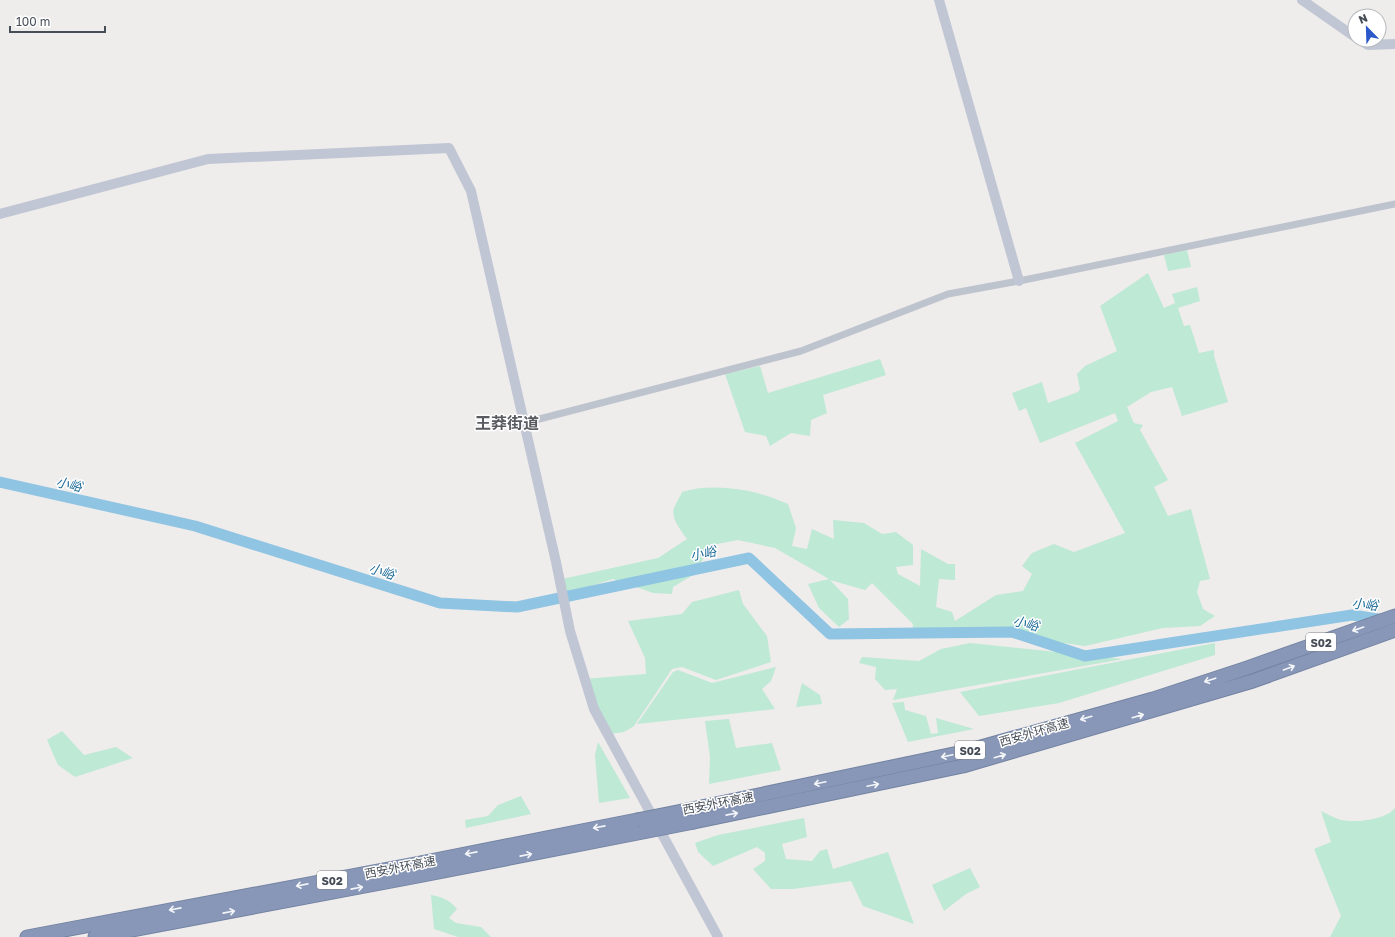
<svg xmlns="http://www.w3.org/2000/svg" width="1395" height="937" font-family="'Golos Text','Noto Sans SC',sans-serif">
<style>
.green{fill:#bde9d5}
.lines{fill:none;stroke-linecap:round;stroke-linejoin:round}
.river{stroke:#8fc4e2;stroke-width:11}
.highway-casing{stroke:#7383a2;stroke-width:15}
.street{stroke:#bec4cd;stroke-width:7}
.secondary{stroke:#c0c6d3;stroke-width:10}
.highway{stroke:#8897b7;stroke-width:13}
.highway-bridge-casing{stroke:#7383a2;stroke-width:15;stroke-linecap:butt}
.highway-bridge{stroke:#8897b7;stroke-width:13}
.oneway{stroke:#f3f5f8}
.labels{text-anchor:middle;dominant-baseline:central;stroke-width:3;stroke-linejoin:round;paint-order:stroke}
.shield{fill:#fff;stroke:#7e8289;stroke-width:1}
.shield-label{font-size:11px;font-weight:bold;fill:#464d57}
.street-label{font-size:12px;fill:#464d57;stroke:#fff}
.water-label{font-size:13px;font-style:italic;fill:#1a6997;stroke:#fff}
.district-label{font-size:16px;font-weight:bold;fill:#595b60;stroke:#fff}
</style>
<rect width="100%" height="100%" fill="#efecec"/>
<path class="green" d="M1187 250 1191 267 1168 271 1164 255Z
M1148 273 1164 308 1175 303 1172 294 1197 287 1200 301 1178 308 1184 326 1190 325 1199 353 1214 350V356L1228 402 1182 416 1172 387 1151 392 1127 407 1134 423 1143 425 1140 430 1168 480 1154 487 1168 516 1191 509 1210 579 1200 581 1197 592 1203 609 1215 616 1200 626 1163 628 1085 646 984 632 927 634 912 638 913 624 872 583 865 590 830 580 848 599 849 619 839 627 819 608 808 584 829 579 775 548 738 540 712 545 693 575 673 587 672 594 653 593 613 579 566 594 562 579 658 558 687 539C682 532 670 518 674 508 675 505 680 497 682 492 714 482 758 490 788 504L796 528 792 546 807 549 812 529 834 539 833 520 864 523 882 534 896 532 913 545V565L896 567 898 574 920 586 921 549 948 564H955V580L939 579 936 607 952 612 955 621 996 595 1023 591 1032 574 1022 566 1032 553 1054 544 1074 552 1125 533 1075 443 1118 421 1115 413 1040 443 1026 408 1019 411 1012 393 1042 382 1048 403 1078 392 1080 389 1077 374 1085 366 1117 351 1100 306Z
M880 359 886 375 823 395 827 413 811 420 810 436 791 433 770 446 766 436 745 432 725 374 760 366 768 393Z
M739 590 743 604 767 636 771 662 716 680 682 667 672 669 634 726 624 732 609 734 584 679 646 674 645 658 628 621 682 614 692 602Z
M970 643 1123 659 893 700 897 689 885 690 875 679 876 667 859 663 862 657 919 661 941 649Z
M1215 643V655L1059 703 979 716 960 692Z
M776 667 771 681 762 689 775 709 637 724 673 672 678 670 712 683Z
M802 683 820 695 822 704 796 707Z
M904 702 905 710 926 716 931 734 938 733 936 718 974 729 908 742 892 703Z
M729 719 736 748 772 743 781 770 709 784 710 757 705 721Z
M62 731 84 755 116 747 133 758 75 777 58 765 47 740Z
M598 742 630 798 599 803 595 755Z
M521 796 531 814 466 828 465 820 488 816 498 805Z
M1395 808V937H1330L1341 916 1314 849 1331 842 1321 811C1327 814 1333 817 1338 819 1352 824 1386 820 1395 808Z
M804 818 807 837 782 844 786 859 812 861 820 851 827 849 833 869 888 852 914 924 863 906 851 881 793 889H771L753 869 765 861V853L757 847 713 866 698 852 695 843 718 835Z
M970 868 980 887 966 894 944 911 932 885Z
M431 895C442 897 450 900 457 909L449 918 456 923 481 927 491 937H458L434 929Z"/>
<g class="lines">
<path class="river" d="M0 482 195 526 440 603 517 607 749 558 830 634 1012 632 1085 656 1352 615 1385 620"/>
<g class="highway-casing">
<path id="highway" d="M687 810 963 752 1153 699 1247 668 1395 616
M694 822 963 766 1253 681 1395 630
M27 937 415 864 637 820
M95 937 418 876 643 832"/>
</g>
<path class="street" d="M524 423 801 351 948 294 1019 281 1395 204"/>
<path class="secondary" d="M939 0 1019 281
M1302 0 1355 37
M1360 40 1368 45 1395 44
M0 214 208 159 449 148 471 191 556 562 570 631 594 709 718 937"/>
<use href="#highway" class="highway"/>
<g class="highway-bridge-casing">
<path id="highway-bridge" d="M637 820 687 810
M643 832 694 822"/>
</g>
<use href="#highway-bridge" class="highway-bridge"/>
</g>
<defs><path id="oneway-shaft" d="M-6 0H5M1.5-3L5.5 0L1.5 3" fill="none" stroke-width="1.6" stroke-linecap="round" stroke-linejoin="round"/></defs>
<g class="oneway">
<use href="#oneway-shaft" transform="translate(1358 629) rotate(161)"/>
<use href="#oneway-shaft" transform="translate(1289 668) rotate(-20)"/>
<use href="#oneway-shaft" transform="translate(1210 680) rotate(162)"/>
<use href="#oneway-shaft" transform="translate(1138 716) rotate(-16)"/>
<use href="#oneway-shaft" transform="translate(1086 718) rotate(164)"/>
<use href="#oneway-shaft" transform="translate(947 756) rotate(168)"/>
<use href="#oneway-shaft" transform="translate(1000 756) rotate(-16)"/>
<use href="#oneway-shaft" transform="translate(820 783) rotate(168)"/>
<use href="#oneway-shaft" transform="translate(873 785) rotate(-12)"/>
<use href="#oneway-shaft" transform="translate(732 814) rotate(-11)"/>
<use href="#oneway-shaft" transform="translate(599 827) rotate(169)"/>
<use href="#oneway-shaft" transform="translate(471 853) rotate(169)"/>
<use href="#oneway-shaft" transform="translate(526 855) rotate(-11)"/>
<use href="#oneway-shaft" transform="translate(302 885) rotate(169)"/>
<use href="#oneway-shaft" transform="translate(357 888) rotate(-11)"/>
<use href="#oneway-shaft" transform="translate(175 909) rotate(169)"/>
<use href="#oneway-shaft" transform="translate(229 912) rotate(-11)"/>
</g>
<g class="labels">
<g class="shield">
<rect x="1306" y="633" width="30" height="18" rx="3"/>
<rect x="955" y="741" width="30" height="18" rx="3"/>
<rect x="317" y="871" width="30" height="18" rx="3"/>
</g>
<g class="shield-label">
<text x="1321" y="642">S02</text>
<text x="970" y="750">S02</text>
<text x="332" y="880">S02</text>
</g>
<g class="street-label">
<text transform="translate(1034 732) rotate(-16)">西安外环高速</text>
<text transform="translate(718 803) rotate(-11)">西安外环高速</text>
<text transform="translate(400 867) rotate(-11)">西安外环高速</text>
</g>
<g class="water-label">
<text transform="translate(69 484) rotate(13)">小峪</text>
<text transform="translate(703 553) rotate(-12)">小峪</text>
<text transform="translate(382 571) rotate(17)">小峪</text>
<text transform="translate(1365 604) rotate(5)">小峪</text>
<text transform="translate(1026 623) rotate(14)">小峪</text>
</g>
<g class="district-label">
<text x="507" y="423">王莽街道</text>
</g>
</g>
<g transform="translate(1367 28) rotate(337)"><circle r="19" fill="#ffffff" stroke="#b5b8bc"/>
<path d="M0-3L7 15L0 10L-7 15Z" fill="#2a58ca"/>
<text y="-6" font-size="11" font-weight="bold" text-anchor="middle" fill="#464d57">N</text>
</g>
<path d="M10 26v6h95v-6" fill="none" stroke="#464d57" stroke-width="2"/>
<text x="16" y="26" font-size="12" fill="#464d57" stroke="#ffffff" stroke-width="3" paint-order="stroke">100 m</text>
</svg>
